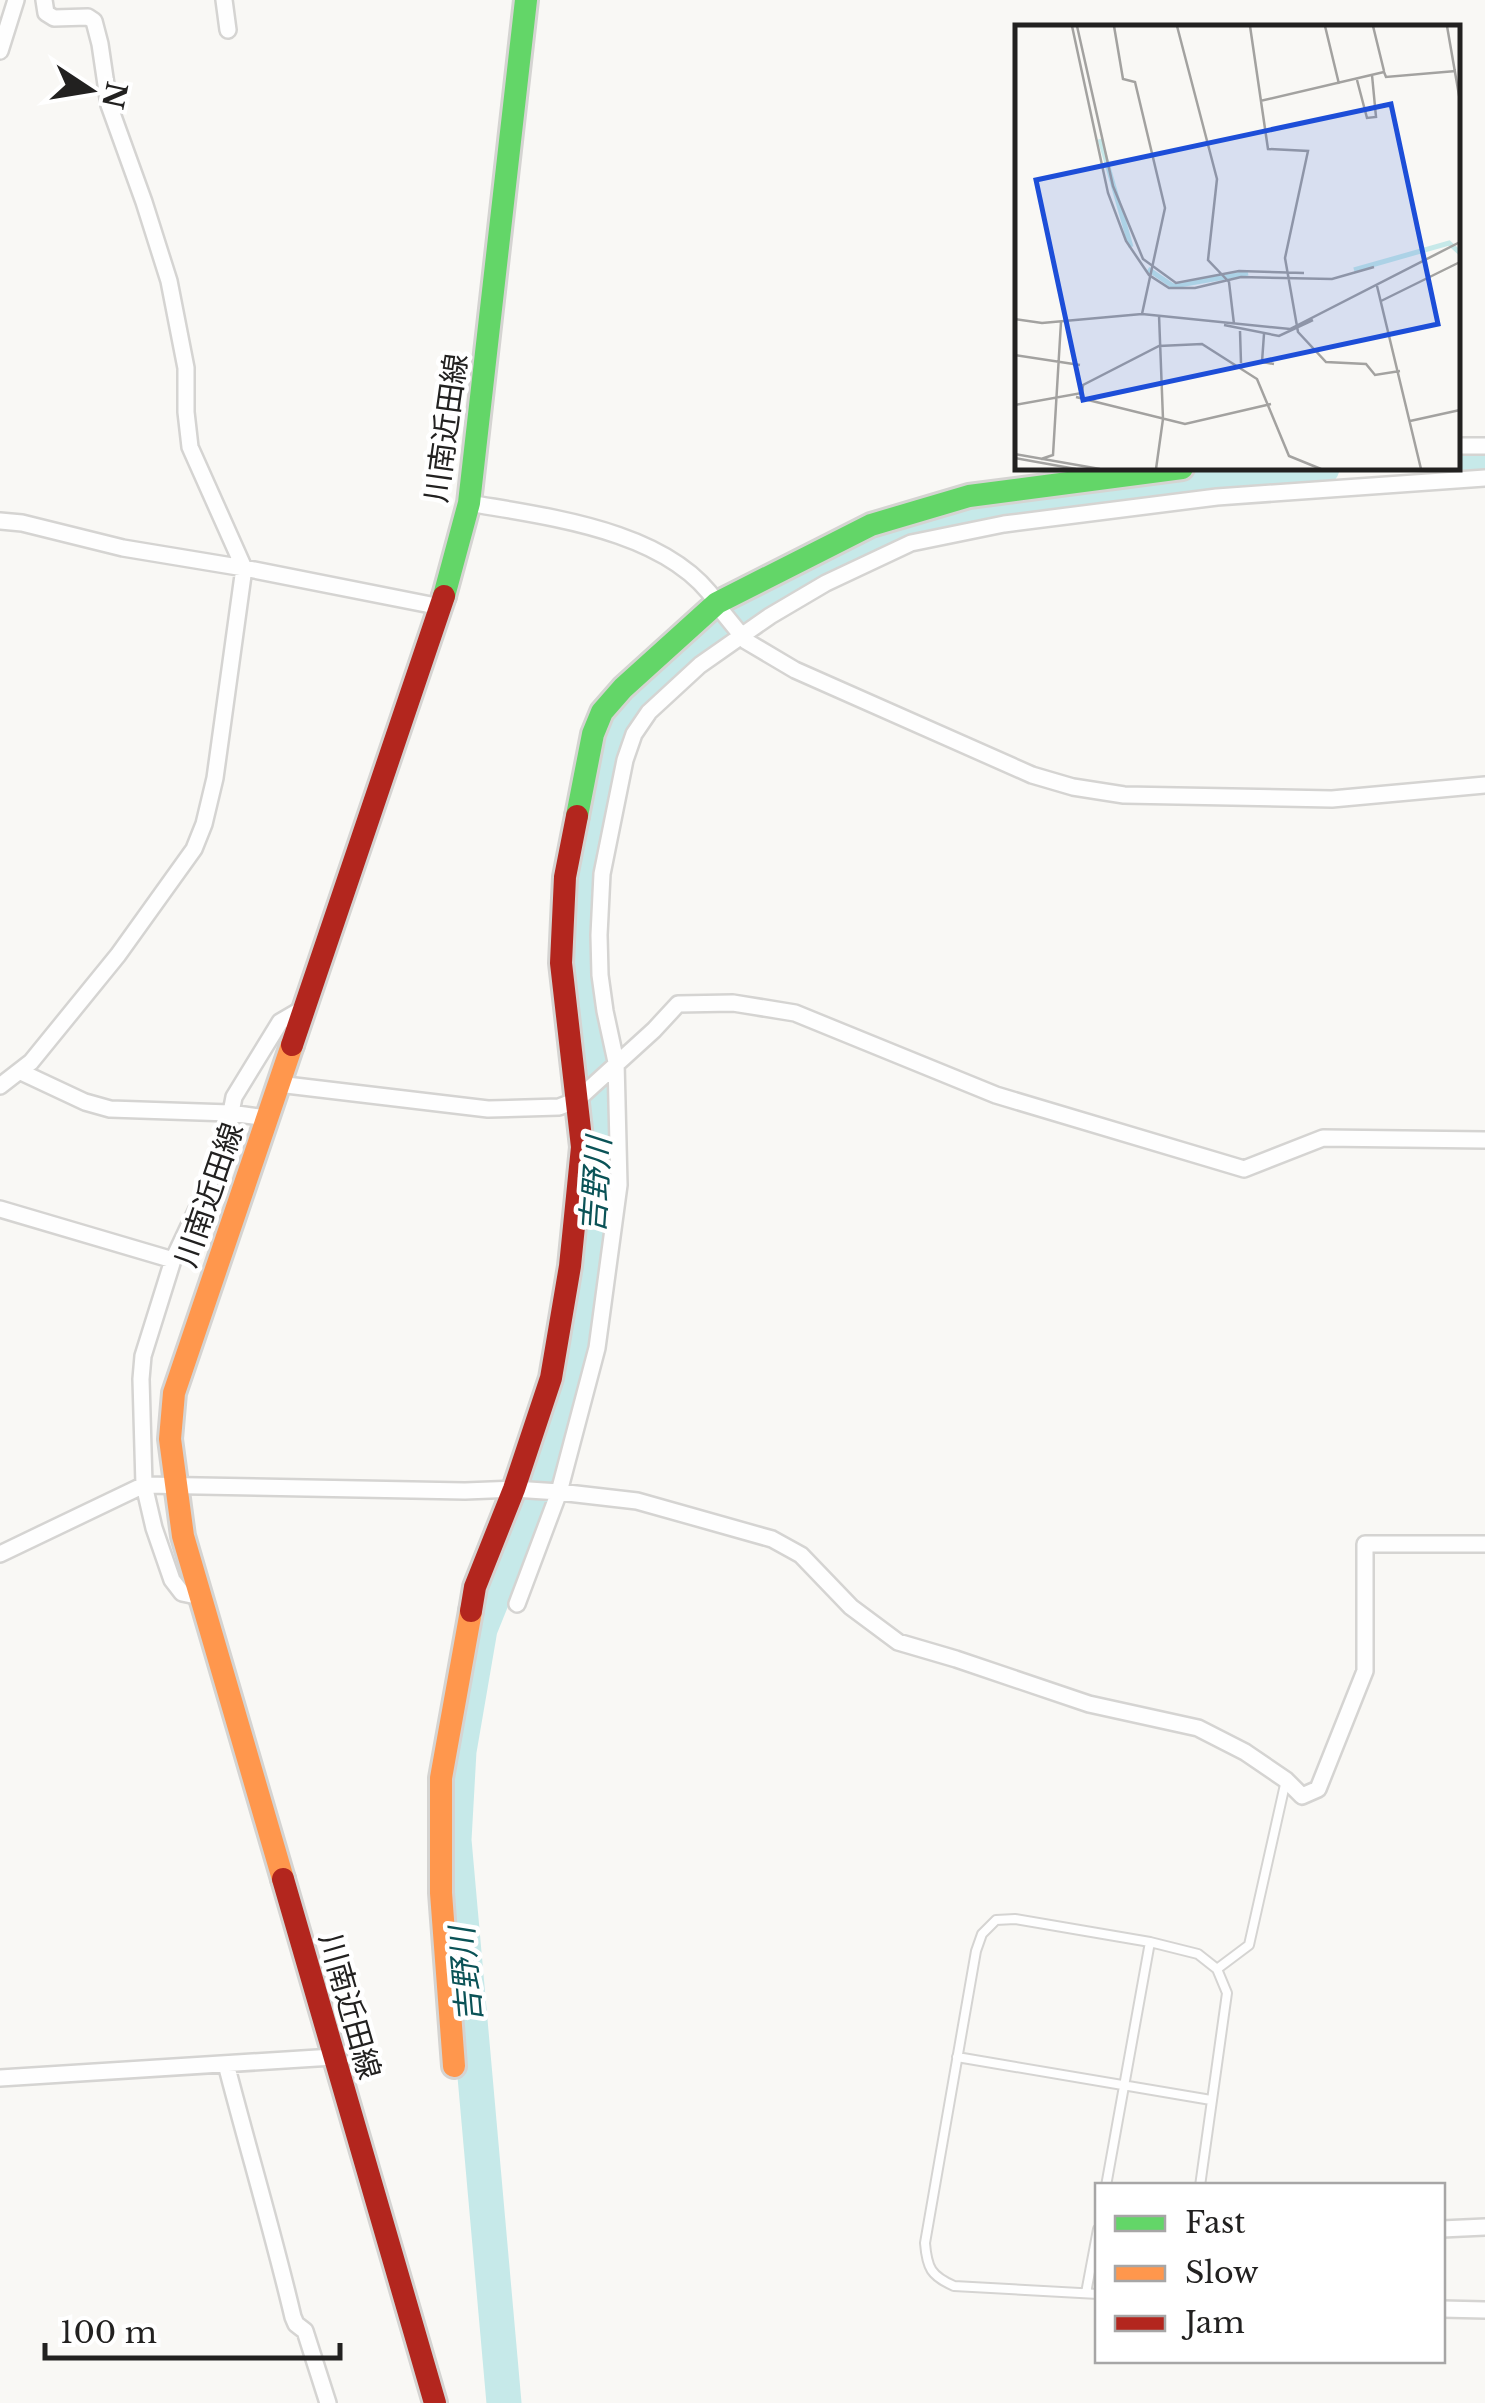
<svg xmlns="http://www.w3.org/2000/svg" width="1485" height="2403" font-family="'Libre Baskerville','Noto Sans JP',serif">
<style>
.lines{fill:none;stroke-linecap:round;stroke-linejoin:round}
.river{stroke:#c6e9e9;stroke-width:35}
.lane-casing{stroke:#d5d4d2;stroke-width:12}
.street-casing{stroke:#d5d4d2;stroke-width:20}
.fast-casing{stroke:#d5d4d2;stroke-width:28}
.slow-casing{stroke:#d5d4d2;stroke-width:28}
.jam-casing{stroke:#d5d4d2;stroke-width:28}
.lane{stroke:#fefefe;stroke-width:8}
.street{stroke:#fefefe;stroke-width:15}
.fast{stroke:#63d668;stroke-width:22}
.slow{stroke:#ff974d;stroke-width:22}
.jam{stroke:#b3261e;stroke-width:22}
.labels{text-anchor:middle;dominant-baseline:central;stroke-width:9;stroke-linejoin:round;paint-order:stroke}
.street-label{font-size:30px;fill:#222120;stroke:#fff}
.water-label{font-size:32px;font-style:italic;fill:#0b5357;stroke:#fff}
.inset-river{fill:none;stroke:#c6e9e9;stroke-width:5}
.inset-road{fill:none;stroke:#a3a2a0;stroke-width:2.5}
.view{fill:#1d4ed8;fill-opacity:0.15;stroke:#1d4ed8;stroke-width:5}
.inset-edge{fill:none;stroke:#222120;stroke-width:5}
</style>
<rect width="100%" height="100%" fill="#f9f8f5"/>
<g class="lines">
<path class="river" d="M1458 463 1485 462
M504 2403 454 1840 459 1751 480 1629 545 1468 569 1392 592 1245 603 1146 602 1100 580 979 581 922 594 831 612 739 621 714 678 660 756 600 911 527 943 518 1093 495 1322 468"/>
<g class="lane-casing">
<path id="lane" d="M1217 1969 1249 1945 1286 1780
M957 2057 1211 2100
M1106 2186 1150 1942
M1086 2293 1098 2229
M1098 2294 954 2286C931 2276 927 2268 925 2243L976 1951 982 1934 996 1920 1015 1919 1150 1942 1198 1954 1217 1969 1227 1993 1200 2186"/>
</g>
<g class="street-casing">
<path id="street" d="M224 0 228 30
M0 51 16 0
M1458 446H1485
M469 503C548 517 669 530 717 603
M0 521 22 523 123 548 244 568 441 607
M720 609 746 641 795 670 1032 775 1073 787 1124 795 1332 799 1485 785
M21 1072 85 1102 110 1109 230 1113 267 1118
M278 1084 488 1109 559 1107 577 1100 654 1030 678 1004 733 1003 795 1013 996 1095 1244 1169 1323 1138 1485 1140
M0 1086 31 1062 118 955 194 849 204 824 215 778 244 568 190 447 186 412V368L169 281 144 202 109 105 100 44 94 21 88 17 54 18 46 13 44 0
M0 1209 173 1260
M0 1554 144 1485 465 1491 514 1489 559 1492 637 1501 772 1539 801 1555 851 1607 898 1642 956 1659 1089 1704 1198 1728 1245 1752 1286 1780 1302 1796 1318 1789 1365 1671V1544H1485
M201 1597 182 1593 172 1580 154 1528 144 1485 141 1379 143 1356 173 1260 223 1154 234 1097 280 1022 304 1008
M517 1604 559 1492 597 1348 619 1185 616 1062 605 1011 600 975 599 935 602 874 625 760 634 734 649 712 700 665 770 616 826 583 911 543 1004 524 1217 497 1485 478
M226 2064C248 2149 273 2232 293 2317L296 2324 305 2331 328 2403
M0 2078 333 2057
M1442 2229 1485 2227
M1442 2309 1485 2310"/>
</g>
<g class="fast-casing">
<path id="fast" d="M444 596 469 503 526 0
M577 816 593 734 602 712 623 688 717 603 871 525 969 496 1182 468"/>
</g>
<g class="slow-casing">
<path id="slow" d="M283 1879 183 1536 170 1439 174 1393 292 1045
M454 2066 441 1893V1778L471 1611"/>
</g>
<g class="jam-casing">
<path id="jam" d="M292 1045 444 596
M471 1611 475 1587 514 1489 551 1378 570 1266 582 1147 561 963 565 877 577 816
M283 1879 435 2403"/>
</g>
<use href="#lane" class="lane"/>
<use href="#street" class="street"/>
<use href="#fast" class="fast"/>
<use href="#slow" class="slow"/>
<use href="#jam" class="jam"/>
</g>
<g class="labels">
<g class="street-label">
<text transform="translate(446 428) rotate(-82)">川南近田線</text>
<text transform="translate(209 1195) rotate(-71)">川南近田線</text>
<text transform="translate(350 2006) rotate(74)">川南近田線</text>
</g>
<g class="water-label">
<text transform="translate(596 1185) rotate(-86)">吉野川</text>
<text transform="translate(466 1975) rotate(-95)">吉野川</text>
</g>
</g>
<g transform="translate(1015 25)">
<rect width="445" height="445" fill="#f9f8f5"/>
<path class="inset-river" d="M85 114 116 222M133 244 158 261 233 248M339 245 434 218 445 228"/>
<path class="inset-road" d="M57 1 93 168 111 216 134 250 154 263H180L226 252 317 254 359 242M62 1 98 161 128 234 161 258 224 246 289 248M99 1 108 54 120 57 150 183 127 289M162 1 202 154 193 235 214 257 219 299M235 1 253 124 293 126 270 233 283 307 311 337 351 339 360 350 385 346M310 1 324 59M358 1 369 46M432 1 445 76M342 55 352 93 361 92 357 50M245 76 369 47 371 52 441 46M362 261 406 444M366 276 445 237M0 294 27 298 127 289 275 304 445 217M209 300 264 311 298 295M225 306 226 338M249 309 247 337 259 339M0 330 65 340M61 372 170 399 256 379M0 380 67 368 68 360 144 321 187 319 242 354 274 431 306 444M395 396 445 385M0 429 85 444M0 433 61 444M26 434 38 430 46 297M141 444 148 394 144 290"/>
<path class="view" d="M376 79 423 299 68 375 21 155Z"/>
<rect width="445" height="445" class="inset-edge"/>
</g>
<rect x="1095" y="2183" width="350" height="180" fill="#ffffff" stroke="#a7a6a6" stroke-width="2.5"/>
<rect x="1115" y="2216" width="50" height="15" fill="#63d668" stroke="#a7a6a6" stroke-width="2.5"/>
<text x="1185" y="2233" font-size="30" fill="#222120">Fast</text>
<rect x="1115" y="2266" width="50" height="15" fill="#ff974d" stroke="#a7a6a6" stroke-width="2.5"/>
<text x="1185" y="2283" font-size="30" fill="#222120">Slow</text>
<rect x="1115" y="2316" width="50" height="15" fill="#b3261e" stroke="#a7a6a6" stroke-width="2.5"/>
<text x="1185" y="2333" font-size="30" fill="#222120">Jam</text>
<g transform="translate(90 90) rotate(102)" stroke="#ffffff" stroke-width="8" paint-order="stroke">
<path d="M0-8L18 38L0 25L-18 38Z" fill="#222120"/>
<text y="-15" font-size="28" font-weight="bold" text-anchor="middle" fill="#222120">N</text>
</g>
<path d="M45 2343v15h295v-15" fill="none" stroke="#222120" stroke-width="5"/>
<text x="60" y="2343" font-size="30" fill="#222120" stroke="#ffffff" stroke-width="8" paint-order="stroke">100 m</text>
</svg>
